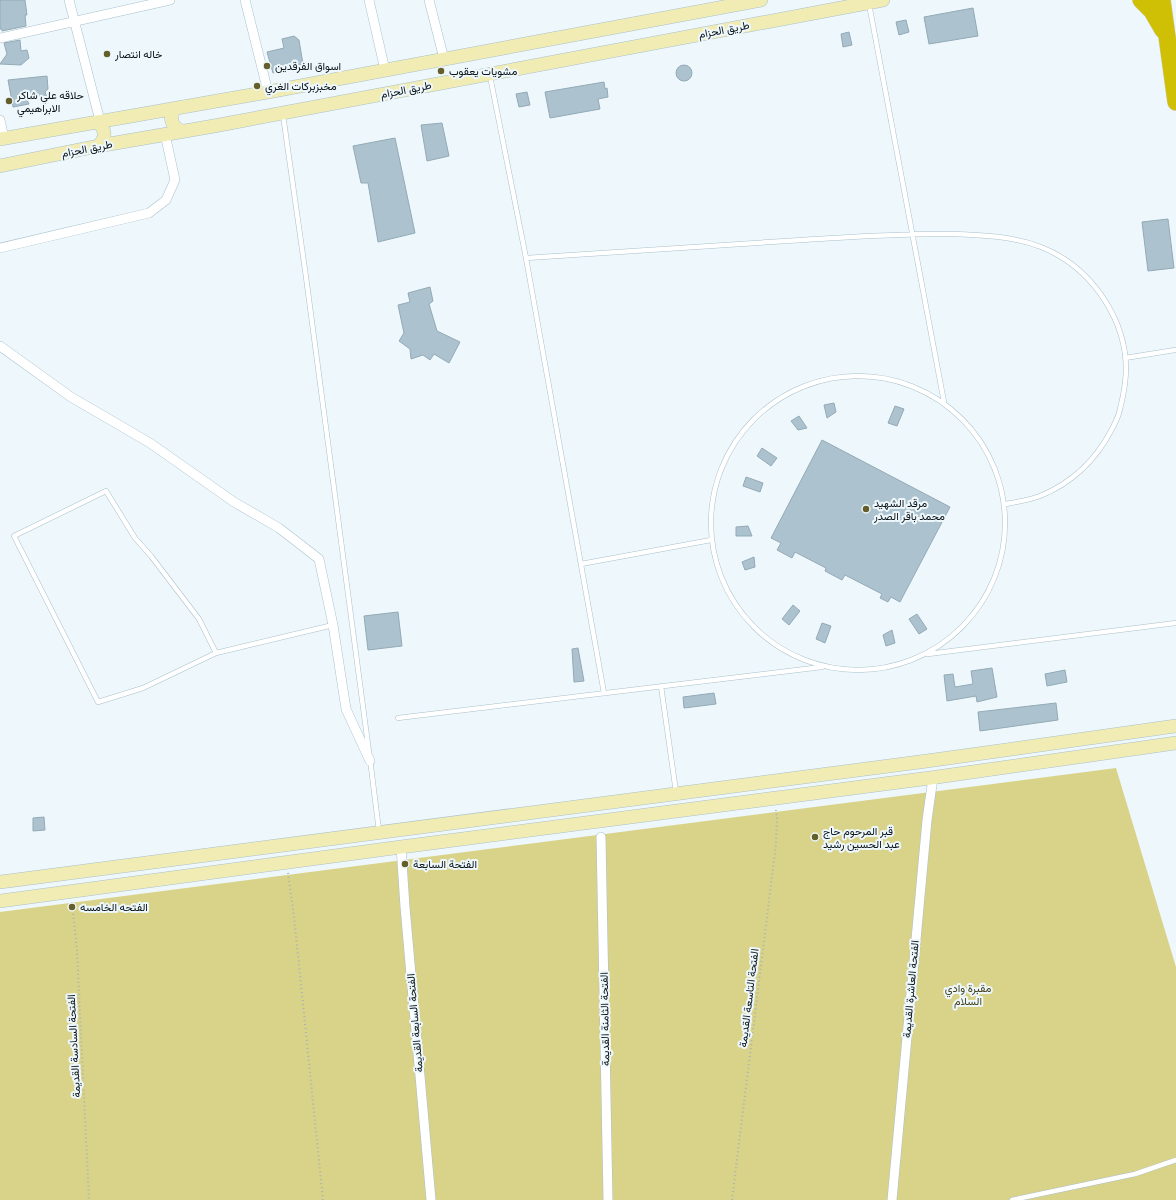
<svg xmlns="http://www.w3.org/2000/svg" width="1176" height="1200" font-family="'Fira Sans Condensed',Vazirmatn,sans-serif">
<style>
.green{fill:#d9d289}
.building{fill:#acc3cf;stroke:#93aab6}
.lines{fill:none;stroke-linecap:round;stroke-linejoin:round}
.lane-casing{stroke:#a9c0cc;stroke-width:5.5}
.street-casing{stroke:#a9c0cc;stroke-width:10}
.secondary-casing{stroke:#a9c0cc;stroke-width:14}
.highway-casing{stroke:#d3d5d5;stroke-width:18}
.path{stroke:#a8b2b6;stroke-width:2;stroke-dasharray:1 3;stroke-linecap:butt}
.lane{stroke:#fff;stroke-width:4.5}
.street{stroke:#fff;stroke-width:9}
.secondary{stroke:#f1ecb4;stroke-width:13}
.highway{stroke:#cfbf05;stroke-width:17}
.poi-dot{fill:#635e2a;stroke:#eef8fc;stroke-width:1.5}
.labels{text-anchor:middle;dominant-baseline:central;stroke-width:4;stroke-linejoin:round;paint-order:stroke}
.street-label{font-size:11px;fill:#0a1317;stroke:#eef8fc}
.poi-label{font-size:11px;fill:#0a1317;stroke:#eef8fc;text-anchor:start}
.park-label{font-size:11px;fill:#423e19;stroke:#eef8fc}
</style>
<rect width="100%" height="100%" fill="#eef8fc"/>
<path class="green" d="M1116 768 1176 967V1200H0V912Z"/>
<path class="building" d="M0 0H25L27 15H25L26 26 2 31V29H0Z
M973 8 978 36 929 44 924 17Z
M906 20 909 32 899 35 896 22Z
M849 32 852 45 843 47 841 34Z
M294 36 299 40 303 64 273 73 267 52 284 48 282 39Z
M20 40 21 51 27 50 29 58 21 65 0 64 7 54 4 43Z
M676 73a8 8 0 1 1 16 0a8 8 0 1 1-16 0Z
M47 76 48 89 45 92 47 97 27 100 29 104 13 107 8 80Z
M604 82 605 89 607 88 608 97 598 99 600 109 550 118 545 92Z
M527 92 530 105 519 107 516 94Z
M442 123 449 156 427 161 421 125Z
M395 138 415 233 378 242 368 183H361L353 146Z
M1168 219 1174 268 1148 271 1142 222Z
M430 287 433 301 429 304 437 331 460 342 449 363 434 354 430 360 423 355 411 359 410 349 399 341 404 333 398 305 410 302 408 293Z
M834 403 836 412 827 418 824 405Z
M895 406 904 409 897 426 888 423Z
M799 416 807 428 798 430 791 421Z
M822 440 950 507 900 602 891 597 888 602 880 598 882 594 845 575 842 580 825 571 826 568 795 552 792 558 777 550 781 543 771 538Z
M762 448 777 458 771 466 757 456Z
M746 477 763 483 760 492 743 486Z
M748 526 752 536H736V527Z
M754 557 755 567 745 570 742 562Z
M793 605 800 611 789 625 782 619Z
M398 612 402 646 368 650 364 616Z
M917 614 927 629 919 634 909 619Z
M822 623 831 626 825 643 816 639Z
M892 630 895 643 886 646 883 635Z
M578 648 584 681 574 682 572 649Z
M992 668 997 697 977 702 976 696 947 701 944 675 953 674 955 687 973 684 971 671Z
M1065 670 1067 682 1047 686 1045 674Z
M714 693 716 704 684 708 683 697Z
M1056 703 1058 720 980 731 978 712Z
M44 817 45 830 33 831V818Z"/>
<g class="lines">
<g class="lane-casing">
<path id="lane" d="M869 4 944 402
M490 76 526 258 604 693
M283 115 306 277 369 752
M526 258C618 252 710 246 802 240 851 237 901 233 951 234 981 235 1013 236 1041 247 1094 268 1132 326 1125 383 1124 392 1122 401 1120 409 1119 416 1115 423 1112 429 1096 460 1072 483 1040 496 1029 500 1017 502 1006 504
M1125 358 1175 350
M711 523a147 147 0 1 1 294 0a147 147 0 1 1-294 0Z
M581 564 711 540
M216 653 199 619 151 556 135 538 106 491 14 536 98 702 143 688 216 653 333 625
M928 654 1176 623
M661 686 676 792
M398 718 822 667
M370 759 379 831
M1012 1200 1135 1174 1176 1160"/>
</g>
<g class="street-casing">
<path id="street" d="M69 0 100 121
M245 0 268 92
M369 0 385 70
M429 0 444 59
M0 38 170 0
M0 120 4 138
M0 248 149 213 166 200 175 180 165 134
M0 346 71 397 150 443 234 502 279 528 319 559 333 625 346 709 370 761
M601 837 608 1200
M401 847 405 907 431 1200
M892 1200 927 820 933 778"/>
</g>
<g class="secondary-casing">
<path id="secondary" d="M175 109C168 117 172 129 183 131
M96 122C106 128 107 138 98 146
M0 139 268 92 761 0
M0 166 98 146 214 126 883 0
M0 882 927 761 1176 726
M0 901 401 847 930 778 1176 743"/>
</g>
<g class="highway-casing">
<path id="highway" d="M1141 0 1152 11 1163 30
M1162 0 1176 102"/>
</g>
<path class="path" d="M288 873 294 916 323 1200
M72 902 77 951 89 1200
M732 1200 776 844 777 818 776 810"/>
<use href="#lane" class="lane"/>
<use href="#street" class="street"/>
<use href="#secondary" class="secondary"/>
<use href="#highway" class="highway"/>
</g>
<g class="poi-dot">
<circle cx="107" cy="54" r="4"/>
<circle cx="267" cy="66" r="4"/>
<circle cx="441" cy="71" r="4"/>
<circle cx="257" cy="86" r="4"/>
<circle cx="9" cy="101" r="4"/>
<circle cx="866" cy="509" r="4"/>
<circle cx="815" cy="837" r="4"/>
<circle cx="405" cy="864" r="4"/>
<circle cx="72" cy="907" r="4"/>
</g>
<g class="labels">
<g class="street-label">
<text transform="translate(724 30) rotate(-11)">طريق الحزام</text>
<text transform="translate(406 90) rotate(-11)">طريق الحزام</text>
<text transform="translate(87 149) rotate(-11)">طريق الحزام</text>
<text transform="translate(911 989) rotate(-85)">الفتحة العاشرة القديمة</text>
<text transform="translate(749 998) rotate(-83)">الفتحة التاسعة القديمة</text>
<text transform="translate(605 1019) rotate(-91)">الفتحة الثامنة القديمة</text>
<text transform="translate(415 1023) rotate(-95)">الفتحة السابعة القديمة</text>
<text transform="translate(74 1046) rotate(-93)">الفتحة السادسة القديمة</text>
</g>
<g class="poi-label">
<text x="115" y="54">خاله انتصار</text>
<text x="275" y="66">اسواق الفرقدين</text>
<text x="449" y="71">مشويات يعقوب</text>
<text x="265" y="86">مخبزبركات الغري</text>
<text x="17" y="95">حلاقه علي شاكر<tspan x="17" dy="13">الابراهيمي</tspan></text>
<text x="874" y="503">مرقد الشهيد<tspan x="874" dy="13">محمد باقر الصدر</tspan></text>
<text x="823" y="831">قبر المرحوم حاج<tspan x="823" dy="13">عبد الحسين رشيد</tspan></text>
<text x="413" y="864">الفتحة السابعة</text>
<text x="80" y="907">الفتحه الخامسه</text>
</g>
<g class="park-label">
<text x="968" y="988">مقبرة وادي<tspan x="968" dy="13">السلام</tspan></text>
</g>
</g>
</svg>
